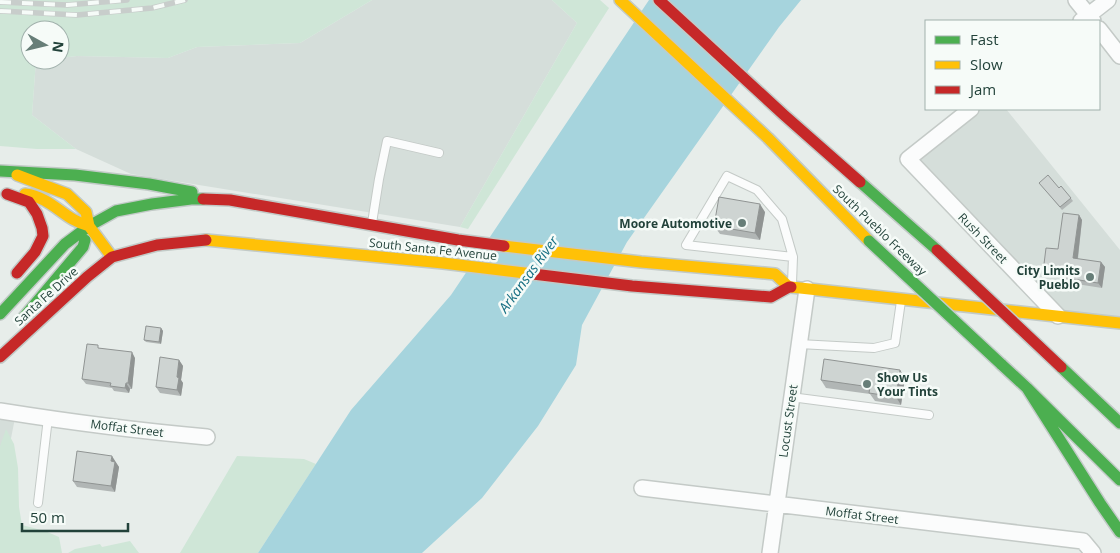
<svg xmlns="http://www.w3.org/2000/svg" width="1120" height="553" font-family="'Open Sans',sans-serif">
<style>
.built{fill:#d5deda}
.green{fill:#cfe6d7}
.water{fill:#a6d4dd}
.lines{fill:none;stroke-linecap:round;stroke-linejoin:round}
.lane-casing{stroke:#c4cac7;stroke-width:10}
.street-casing{stroke:#c4cac7;stroke-width:18}
.fast-casing{stroke:#c2cac7;stroke-width:14}
.slow-casing{stroke:#c2cac7;stroke-width:14}
.jam-casing{stroke:#c2cac7;stroke-width:14}
.lane{stroke:#fbfcfc;stroke-width:8}
.street{stroke:#fbfcfc;stroke-width:15}
.fast{stroke:#4caf50;stroke-width:11}
.slow{stroke:#ffc107;stroke-width:11}
.jam{stroke:#c62828;stroke-width:11}
.rail-casing{stroke:#c8cdcb;stroke-width:5.5}
.rail{stroke:#f6fbf8;stroke-width:4;stroke-dasharray:11;stroke-linecap:butt}
.fast-bridge-casing{stroke:#c2ccc9;stroke-width:14;stroke-linecap:butt}
.jam-bridge-casing{stroke:#c2ccc9;stroke-width:14;stroke-linecap:butt}
.fast-bridge{stroke:#4caf50;stroke-width:11}
.jam-bridge{stroke:#c62828;stroke-width:11}
.wall{fill:#b1b6b5}
.shaded-wall{fill:#909493}
.building{fill:#ced4d2;stroke:#909493}
.poi-dot{fill:#677e78;stroke:#f6fbf8;stroke-width:2}
.labels{text-anchor:middle;dominant-baseline:central;stroke-width:5;stroke-linejoin:round;paint-order:stroke}
.poi-label{font-size:12px;font-weight:bold;fill:#22423a;stroke:#f6fbf8;text-anchor:end}
.street-label{font-size:12px;fill:#22423a;stroke:#f6fbf8}
.water-label{font-size:14px;font-style:italic;fill:#176f83;stroke:#f6fbf8}
</style>
<rect width="100%" height="100%" fill="#e7edea"/>
<path class="built" d="M372 0H552L577 23 460 227 131 174 76 149 32 115 36 60H60V58L77 56 168 58 197 47 300 43Z
M971 109H1006L1120 250V323L1058 316 908 159Z
M0 411 16 413 0 494Z"/>
<path class="green" d="M0 0H372L300 43 197 47 168 58 77 56 60 58V30H30V60H36L32 115 76 149H37L0 146Z
M552 0H600L609 8 468 229 460 227 577 23Z
M6 429 14 444 18 468 19 507 22 525 45 531 59 537 62 553H0V446Z
M237 456 304 459 316 464 258 553H180Z
M130 541 139 553H68L75 549 100 544 102 547Z"/>
<path class="water" d="M649 0H801L779 27 627 242 582 325 576 365 538 426 482 498 422 553H258L351 410 451 295Z"/>
<g class="lines">
<g class="lane-casing">
<path id="lane" d="M372 223 379 179 387 141 439 153
M792 283 793 257 782 219 757 190 727 176 686 245 793 257
M799 344 874 348 895 343 901 301
M791 397 929 415
M38 503 48 418"/>
</g>
<g class="street-casing">
<path id="street" d="M1076 0 1093 21
M1081 21 1108 0
M1099 29 1120 56
M971 109 908 159 1058 316
M0 411C69 422 138 431 207 437
M642 488 1083 541 1093 553
M770 553 807 289"/>
</g>
<g class="fast-casing">
<path id="fast" d="M0 171 75 175 149 184 192 192
M860 182 937 250
M0 314 65 244 89 226 116 211 152 204 191 199H203
M24 317 83 247 85 240
M1001 364 1027 388 1120 480
M1061 367 1120 423
M1027 388 1100 503 1120 532"/>
</g>
<g class="slow-casing">
<path id="slow" d="M620 0 768 138 869 241
M17 175 67 194 86 212 89 226 112 257
M25 194C52 197 64 220 89 226
M206 240 443 263 533 274
M504 246 641 262 775 274 789 287
M791 287 1120 323"/>
</g>
<g class="jam-casing">
<path id="jam" d="M659 0 784 115 860 182
M7 194 29 202 37 214 42 228 43 236 35 252 17 273
M203 199 230 200 458 240 504 246
M533 274 632 286 771 297 789 287H791
M0 357 87 277 112 257 157 245 206 240"/>
</g>
<use href="#lane" class="lane"/>
<use href="#street" class="street"/>
<use href="#fast" class="fast"/>
<use href="#slow" class="slow"/>
<use href="#jam" class="jam"/>
<g class="rail-casing">
<path id="rail" d="M0 2 67 5 127 0
M0 11 77 15 152 8 185 0"/>
</g>
<use href="#rail" class="rail"/>
<g class="fast-bridge-casing">
<path id="fast-bridge" d="M869 241 1001 364"/>
</g>
<g class="jam-bridge-casing">
<path id="jam-bridge" d="M937 250 1061 367"/>
</g>
<use href="#fast-bridge" class="fast-bridge"/>
<use href="#jam-bridge" class="jam-bridge"/>
</g>
<path class="wall" d="M1041 185 1059 188 1061 186 1073 201 1062 210Z
M765 212 760 240 720 234 714 226Z
M1079 215 1082 220 1078 259 1101 262 1105 267 1102 288 1064 282 1060 277V271L1048 270 1044 264 1058 249Z
M161 328 163 331 161 344 146 342 144 340Z
M100 348 135 358 132 389H130L129 393 114 391 112 388 86 384 82 379Z
M179 360 183 366 181 380 183 383 181 396 160 393 156 387Z
M900 370 905 378 901 405 875 401 870 394 826 388 821 380Z
M115 461V462L119 467 115 492 77 487 73 481Z"/>
<path class="shaded-wall" d="M760 204 765 212 760 240 755 233Z
M1079 215 1082 220 1077 264 1073 258Z
M1101 262 1105 267 1102 288 1098 283Z
M161 328 163 331 161 344 159 342Z
M132 352 135 358 132 389 128 383Z
M179 360 183 366 181 380 183 383 181 396 177 390V377Z
M900 370 905 378 901 405 896 397Z
M126 383 130 389 129 393 125 388Z
M112 456 119 467 115 492 111 486V461Z"/>
<path class="building" d="M1048 175 1059 188 1061 186 1071 198 1060 207 1039 183Z
M719 197 760 204 755 233 714 226Z
M1063 213 1079 215 1073 258 1101 262 1098 283 1060 277 1061 267 1044 264 1046 248 1058 249Z
M146 326 161 328 159 342 144 340Z
M87 344 98 345V348L132 352 128 383H126L125 388 110 386 111 383 82 379Z
M160 357 179 360 177 377 179 378 177 390 156 387Z
M824 359 900 370 896 397 869 393 870 387 821 380Z
M77 451 112 456 111 461 115 462 111 486 73 481Z"/>
<g class="poi-dot">
<circle cx="742" cy="223" r="5"/>
<circle cx="1090" cy="277" r="5"/>
<circle cx="867" cy="384" r="5"/>
</g>
<g class="labels">
<g class="poi-label">
<text x="732" y="223">Moore Automotive</text>
<text x="1080" y="270">City Limits<tspan x="1080" dy="14">Pueblo</tspan></text>
<text x="877" y="377" text-anchor="start">Show Us<tspan x="877" dy="14">Your Tints</tspan></text>
</g>
<g class="street-label">
<text transform="translate(880 230) rotate(44)">South Pueblo Freeway</text>
<text transform="translate(983 238) rotate(46)">Rush Street</text>
<text transform="translate(433 249) rotate(6)">South Santa Fe Avenue</text>
<text transform="translate(46 296) rotate(-42)">Santa Fe Drive</text>
<text transform="translate(788 421) rotate(-82)">Locust Street</text>
<text transform="translate(127 428) rotate(7)">Moffat Street</text>
<text transform="translate(862 515) rotate(7)">Moffat Street</text>
</g>
<g class="water-label">
<text transform="translate(528 274) rotate(-54)">Arkansas River</text>
</g>
</g>
<rect x="925" y="20" width="175" height="90" fill="#f6fbf8" stroke="#a1b1ac"/>
<rect x="935" y="36" width="25" height="8" fill="#4caf50" stroke="#a1b1ac"/>
<text x="970" y="45" font-size="15" fill="#22423a">Fast</text>
<rect x="935" y="61" width="25" height="8" fill="#ffc107" stroke="#a1b1ac"/>
<text x="970" y="70" font-size="15" fill="#22423a">Slow</text>
<rect x="935" y="86" width="25" height="8" fill="#c62828" stroke="#a1b1ac"/>
<text x="970" y="95" font-size="15" fill="#22423a">Jam</text>
<g transform="translate(45 45) rotate(98)"><circle r="24" fill="#f6fbf8" stroke="#a1b1ac"/>
<path d="M0-4L9 19L0 12L-9 19Z" fill="#677e78"/>
<text y="-8" font-size="14" font-weight="bold" text-anchor="middle" fill="#22423a">N</text>
</g>
<path d="M22 523v8h106v-8" fill="none" stroke="#22423a" stroke-width="2.5"/>
<text x="30" y="523" font-size="15" fill="#22423a" stroke="#f6fbf8" stroke-width="4" paint-order="stroke">50 m</text>
</svg>
